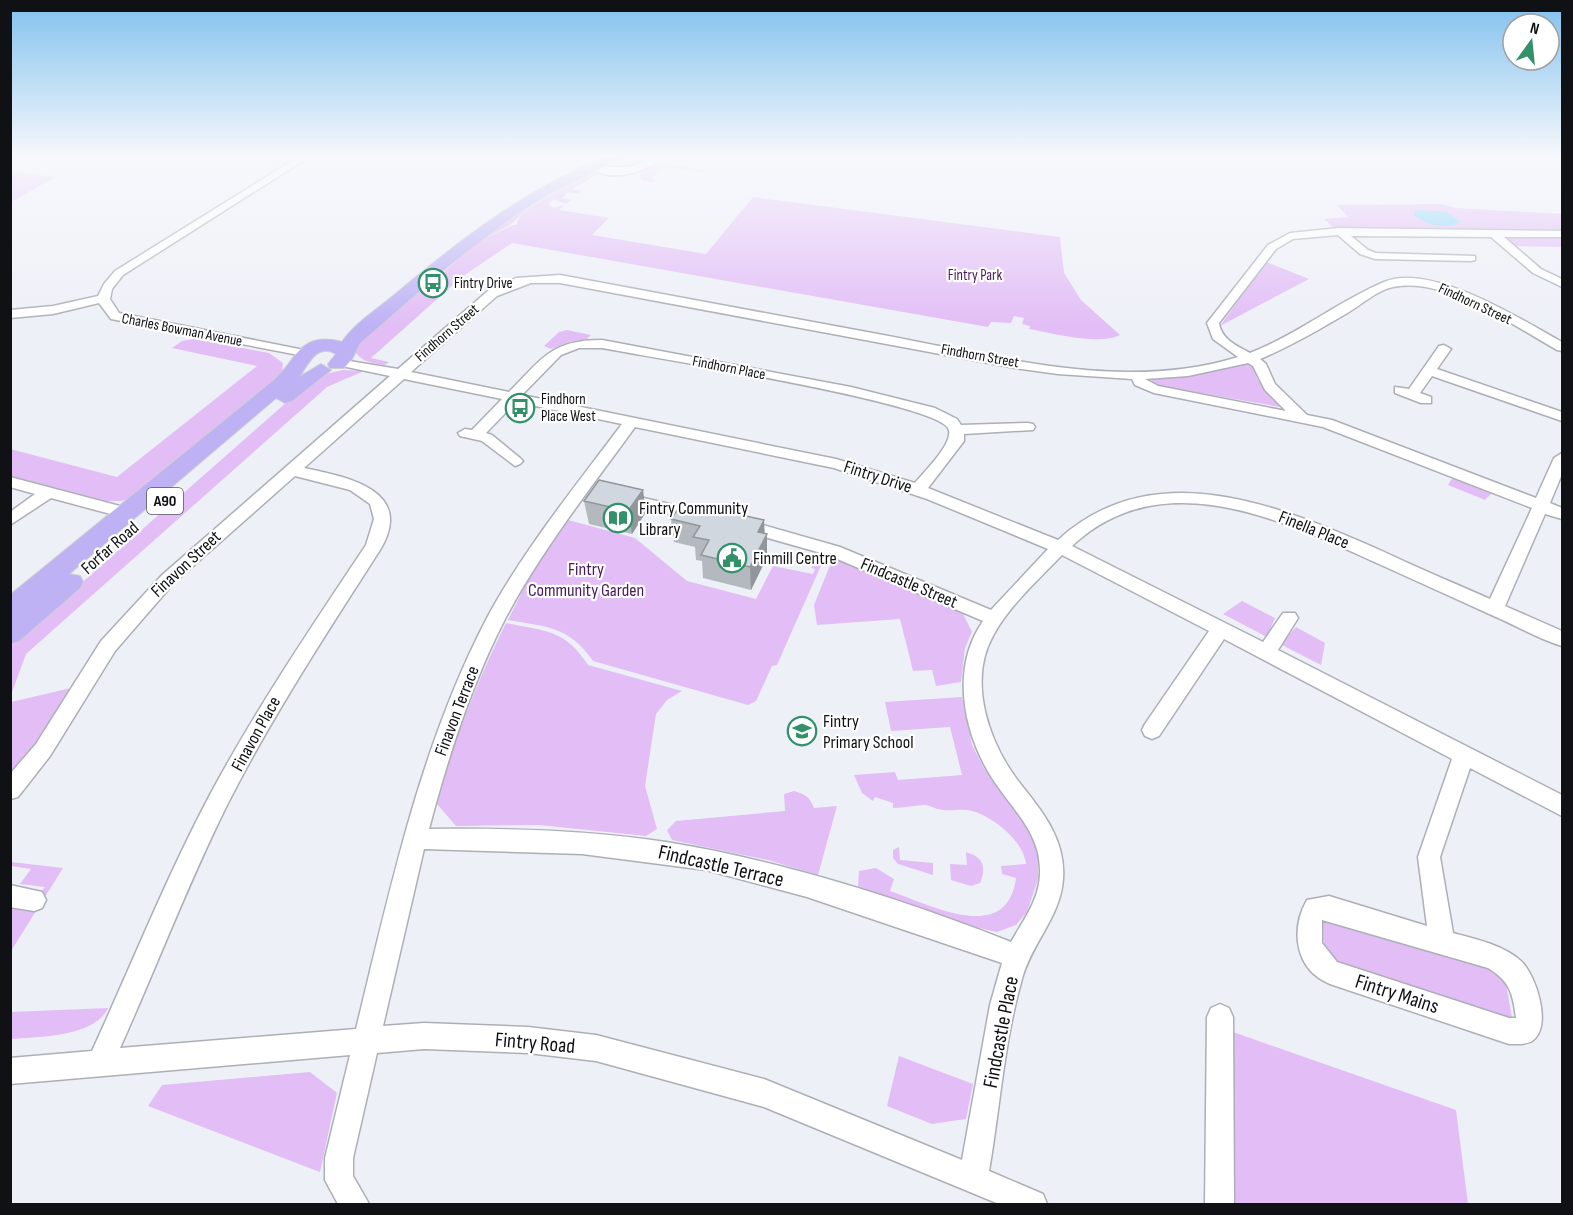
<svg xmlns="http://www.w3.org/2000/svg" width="1573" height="1215" font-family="'Sofia Sans Condensed',sans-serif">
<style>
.green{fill:#e2bdf6}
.water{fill:#86d4f6}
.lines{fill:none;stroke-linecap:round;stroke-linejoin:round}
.minor-casing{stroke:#acafb6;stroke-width:3}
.highway-casing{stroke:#cfcfd0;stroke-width:2}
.minor{fill:#fff;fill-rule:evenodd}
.highway{fill:#beb2f5;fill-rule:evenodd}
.wall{fill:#b4b9bf}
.shaded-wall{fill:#92969b}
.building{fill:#d1d7de;stroke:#92969b;stroke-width:1.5}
.labels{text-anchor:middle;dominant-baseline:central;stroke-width:4.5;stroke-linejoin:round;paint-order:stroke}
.far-park-label{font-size:15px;fill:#49195d;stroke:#fff}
.far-poi-label{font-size:15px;fill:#101114;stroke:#fff;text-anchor:start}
.far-street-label{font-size:15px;fill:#101114;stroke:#fff}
.shield{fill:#fff;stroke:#58585a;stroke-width:1.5}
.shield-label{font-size:16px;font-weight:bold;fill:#101114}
.street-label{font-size:18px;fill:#101114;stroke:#fff}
.poi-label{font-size:18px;fill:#101114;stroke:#fff;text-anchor:start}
.park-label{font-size:18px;fill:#49195d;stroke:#fff}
.near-street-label{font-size:21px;fill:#101114;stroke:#fff}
</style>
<rect width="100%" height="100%" fill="#eef0f8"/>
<path class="green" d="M625 157H652L630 168H603L568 183 534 203 510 225 488 237 513 225H517C515 208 582 179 598 172H602L572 189 581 191 578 194 568 192 562 198 571 200 566 204 554 199 548 204 554 208 564 205 559 210 609 218 592 235 706 254 753 197 1060 237 1064 273 1081 300 1120 335C1099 346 1052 333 1029 329L1030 326 1022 324 1024 318 1014 316 1011 323 991 322 988 327 512 243 463 276 371 358 389 362 385 365C372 363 360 362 354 349 369 329 387 314 407 299 417 291 429 286 438 278 495 222 550 185 625 157Z
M666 159 677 161 673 165 707 170 700 173 671 167 663 168 651 179 656 180 653 182 641 180 639 170Z
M11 171 56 177 11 202Z
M1441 204 1456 208 1562 214V231L1335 229 1324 219 1348 217 1337 205Z
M1509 235 1562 236V247L1515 246 1505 238Z
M1266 262 1309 279 1220 326Z
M567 330 591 335 587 339 569 342 551 349 544 346 559 332Z
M194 339 269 353 283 363 282 375 138 496 122 501H107L11 476 10 449 117 477 257 366 172 348 182 341Z
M1247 364 1253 366 1257 379 1280 407 1155 385 1151 381 1154 378 1214 371Z
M343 370 364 371 327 387 26 654 11 695V645L305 386 325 374Z
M1453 477 1493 492 1485 500 1448 485Z
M568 520 635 538 687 581 756 599 773 566 813 574 815 569 811 568 819 553 823 561 777 665 772 666 756 701 748 705 593 661C569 626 547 627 508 620L530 576Z
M837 559 962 612 972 632 965 648 961 682 936 686 932 670 913 671 900 619 817 625 814 605 831 563Z
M1242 601 1275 618 1267 637 1223 614Z
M506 623C545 631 565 629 588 665L682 691 667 700 656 714 645 786 657 829 646 836 539 825 456 826 437 804C454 741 477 681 506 623Z
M1296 627 1325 643 1321 665 1280 644Z
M71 688 43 739 11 782V702Z
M962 697 972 745 984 768 1031 834 1038 855V879L1027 912 1016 925 997 932 974 927 858 887 859 871 876 868 894 879 890 891C931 905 1007 946 1016 878L1002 874 1001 866 1026 864C1024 841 990 813 967 810 959 809 951 811 944 810 937 810 932 806 925 805 917 805 904 808 893 808V803L875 797 873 801 862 793 854 775 895 772 898 780 962 775 950 727 891 731 885 702Z
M794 791C805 794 810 797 814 808L837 806 818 875 768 860 672 840 667 830 676 821 785 811 784 794Z
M899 847 900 860 933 863V875L898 864 893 858V850Z
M966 852C983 857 987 867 980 883L971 886 951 880 950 864 967 865Z
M11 862 63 868 11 951V907L28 908 45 887 20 884 31 869 11 866Z
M1323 920 1493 966 1505 978 1512 1018 1504 1021 1331 964 1324 955Z
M108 1008C95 1037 38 1037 11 1039V1012Z
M1233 1032 1456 1110 1468 1204H1234Z
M899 1056 973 1084 966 1119 932 1124 887 1106Z
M310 1072 337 1093 320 1172 148 1106 162 1085Z"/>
<path class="water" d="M1421 210 1446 212 1461 222C1448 230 1425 225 1414 215L1415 211Z"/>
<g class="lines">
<g class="minor-casing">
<path id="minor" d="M298 157H309L123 275 112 289 110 299 119 313 309 351V357L111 319 99 303 53 314 10 318V310L53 306 98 296 104 284 115 271Z
M652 157H662C649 172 612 182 595 170L600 167H630Z
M1339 228 1562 231V237H1504L1541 269 1562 279V287L1533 273 1491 237 1351 236 1368 250 1376 253 1475 256V260L1471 261 1375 259 1360 254 1338 235 1293 239 1276 249 1219 323C1221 339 1237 346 1250 353 1298 334 1339 301 1384 282 1431 262 1522 320 1562 342V351L1557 350C1514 326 1445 276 1393 287 1378 290 1362 304 1349 312 1320 329 1291 346 1260 359L1266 364 1275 384 1307 415 1332 420 1536 498 1554 458 1562 453V474L1550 503 1562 508V519L1545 514 1505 606 1562 631V646C1540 640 1517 626 1496 617 1457 599 1418 582 1379 564 1284 521 1162 461 1072 546L1263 642 1283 613H1295L1298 618 1278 650 1562 795V816L1470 768 1440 857 1453 933C1476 939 1503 945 1521 961 1536 975 1553 1027 1532 1041 1525 1045 1517 1044 1509 1044L1330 984C1295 970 1290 930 1307 900L1329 896 1427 926 1418 857 1452 759 1224 639 1159 736 1152 739 1145 736 1142 730 1145 724 1209 631 1062 555C1039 579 1010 605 994 634 966 682 990 746 1022 786 1044 813 1066 842 1063 879 1061 916 1031 944 1022 979 1004 1041 1000 1108 989 1171L1043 1194 1047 1204H999L764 1107 596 1061 528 1053 424 1049 377 1053 353 1158V1176L369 1204H338L325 1180V1158L350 1055 10 1084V1058L92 1051C132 964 167 875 212 791 258 706 312 626 366 545L374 519 370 504 350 490 295 476 173 584 115 651 50 756 18 797 10 799V774L36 744 101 641 161 576 390 376 337 365V359L398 369 489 290 516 278 560 275C668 295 775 315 883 335 997 356 1123 393 1238 357L1213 339 1207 323 1268 245 1290 233ZM531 283H560L1015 368 1058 374 1132 379 1135 385 1154 393 1323 427 1532 508 1490 599C1454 583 1418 568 1382 551 1280 506 1154 452 1058 540L928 488 964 441V434L1033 430 1035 427 1033 424 1028 423 961 425 957 419 935 408 851 387 602 340C551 340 543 358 509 392L411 372 497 296ZM579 348H602C648 357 933 402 948 428 956 441 924 472 915 483L836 459 522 395 561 355ZM1248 363 1253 366 1265 390 1286 411 1158 386 1145 379 1188 376ZM404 379 502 399 472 430 465 429 458 433 460 436 482 441 515 466 520 464 523 461 520 458 492 435 486 433 516 402 622 424C575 487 524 549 487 618 420 746 390 890 356 1029L120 1048C156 968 187 886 226 807 271 718 326 634 380 550 416 490 347 477 304 468ZM635 427 834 468 927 499 1048 549 991 610 840 547 742 519 734 525 736 529 828 555 983 621C949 670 964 738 996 784 1015 812 1041 835 1040 872 1040 899 1024 919 1011 942 905 900 779 860 666 842 588 830 508 828 429 829 448 757 471 685 505 619 541 551 590 489 635 427ZM424 849 582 854 706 870 807 897 1002 963 990 1005 962 1160 764 1079 596 1035 528 1027 424 1023 383 1026ZM1322 920 1488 968C1510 981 1513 994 1516 1018H1509L1337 962 1322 943Z
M1444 345 1451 349 1437 369 1562 412V421L1432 376 1420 393 1431 397V403H1421L1395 393V387L1409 389 1439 346Z
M10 477 135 510 137 514 129 519 51 498 10 525V512L35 494 10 487Z
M622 493 700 511 708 516 700 521 616 502 614 498Z
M10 885 42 892 46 900 42 908 34 911 10 907Z
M1220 1004 1229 1008 1233 1017 1234 1204H1205L1207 1017 1211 1008Z"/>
</g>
<g class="highway-casing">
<path id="highway" d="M606 157H624L549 194 515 215 451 264 360 343 352 359 344 368H330L328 364 336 354C317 342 308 365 299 377L321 364 331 370 292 401 285 403 276 398 69 574 80 576 83 582 80 588 19 641 10 644V595L274 380C298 359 299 331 342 342 354 324 376 310 393 296 459 241 525 189 606 157Z"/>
</g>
<use href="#minor" class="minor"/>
<use href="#highway" class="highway"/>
</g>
<path class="wall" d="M584 501 646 512 632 534 589 524Z
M671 519 767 534V557L751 590 703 578 702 561 696 560 695 547 674 542Z"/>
<path class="shaded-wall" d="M643 490 646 512 632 534 628 511Z
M764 520 765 538 767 534V557L751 590 750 567 758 532Z"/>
<path class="building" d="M599 480 643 490 628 511 584 501Z
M681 505 708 511 710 508 764 520 758 532 767 534 750 567 701 555 709 540 693 537 700 526 671 519Z"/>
<linearGradient id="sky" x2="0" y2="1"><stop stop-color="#81c1ee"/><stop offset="0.48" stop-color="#f7f8fc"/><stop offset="1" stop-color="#f7f8fc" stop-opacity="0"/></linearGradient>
<rect width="1573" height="327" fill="url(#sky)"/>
<defs>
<g id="bus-ring" transform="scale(1.5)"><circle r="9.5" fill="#fff" stroke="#329169" stroke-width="1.5"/><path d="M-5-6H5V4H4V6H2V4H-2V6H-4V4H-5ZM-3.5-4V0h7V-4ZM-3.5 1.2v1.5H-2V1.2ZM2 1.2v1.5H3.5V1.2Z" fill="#329169"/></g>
<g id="library-ring" transform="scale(1.5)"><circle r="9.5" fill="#fff" stroke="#329169" stroke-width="1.5"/><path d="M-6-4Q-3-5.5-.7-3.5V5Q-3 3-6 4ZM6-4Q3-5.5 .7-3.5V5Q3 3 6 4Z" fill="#329169"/></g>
<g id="civic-ring" transform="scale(1.5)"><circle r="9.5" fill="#fff" stroke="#329169" stroke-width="1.5"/><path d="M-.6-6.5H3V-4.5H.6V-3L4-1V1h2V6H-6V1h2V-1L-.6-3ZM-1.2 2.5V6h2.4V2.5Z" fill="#329169"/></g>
<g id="school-ring" transform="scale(1.5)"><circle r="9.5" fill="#fff" stroke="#329169" stroke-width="1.5"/><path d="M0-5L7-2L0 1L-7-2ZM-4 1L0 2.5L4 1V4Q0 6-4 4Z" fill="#329169"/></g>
</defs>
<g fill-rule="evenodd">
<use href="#bus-ring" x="433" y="283"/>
<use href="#bus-ring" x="520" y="408"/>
<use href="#library-ring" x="618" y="518"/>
<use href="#civic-ring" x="732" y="558"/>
<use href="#school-ring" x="802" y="731"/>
</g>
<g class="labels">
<g class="far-park-label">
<text x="975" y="275">Fintry Park</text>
</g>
<g class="far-poi-label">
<text x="454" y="283">Fintry Drive</text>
<text x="541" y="399">Findhorn<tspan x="541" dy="17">Place West</tspan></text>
</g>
<g class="far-street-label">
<text transform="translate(1475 304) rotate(25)">Findhorn Street</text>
<text transform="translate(182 330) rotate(11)">Charles Bowman Avenue</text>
<text transform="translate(447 333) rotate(-41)">Findhorn Street</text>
<text transform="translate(980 356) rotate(10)">Findhorn Street</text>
<text transform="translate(729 368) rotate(11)">Findhorn Place</text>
</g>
<rect class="shield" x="147" y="488" width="36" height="26" rx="4.5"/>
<g class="shield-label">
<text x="165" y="501">A90</text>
</g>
<g class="street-label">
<text transform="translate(878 477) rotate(18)">Fintry Drive</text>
<text transform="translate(1314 530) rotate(22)">Finella Place</text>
<text transform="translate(110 548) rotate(-41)">Forfar Road</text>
<text transform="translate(186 564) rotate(-43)">Finavon Street</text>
<text transform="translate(909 583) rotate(23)">Findcastle Street</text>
<text transform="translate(457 711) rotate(-69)">Finavon Terrace</text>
<text transform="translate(256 734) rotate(-61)">Finavon Place</text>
</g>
<g class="poi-label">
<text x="639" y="508">Fintry Community<tspan x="639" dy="21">Library</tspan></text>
<text x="753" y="558">Finmill Centre</text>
<text x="823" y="721">Fintry<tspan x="823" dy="21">Primary School</tspan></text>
</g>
<g class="park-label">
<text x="586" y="569">Fintry<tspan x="586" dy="21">Community Garden</tspan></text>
</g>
<g class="near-street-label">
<text transform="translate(721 866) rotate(13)">Findcastle Terrace</text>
<text transform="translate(1397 994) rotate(18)">Fintry Mains</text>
<text transform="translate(1001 1032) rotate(-79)">Findcastle Place</text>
<text transform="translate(535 1043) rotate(5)">Fintry Road</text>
</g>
</g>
<rect width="1573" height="1215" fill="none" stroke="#101114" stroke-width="24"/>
<g transform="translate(1531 42) rotate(15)"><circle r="28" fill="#ffffff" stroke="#9fa0a1" stroke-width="1.5"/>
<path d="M0-4.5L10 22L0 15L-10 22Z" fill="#329169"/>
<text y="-9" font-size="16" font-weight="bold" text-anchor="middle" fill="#101114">N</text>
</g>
</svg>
